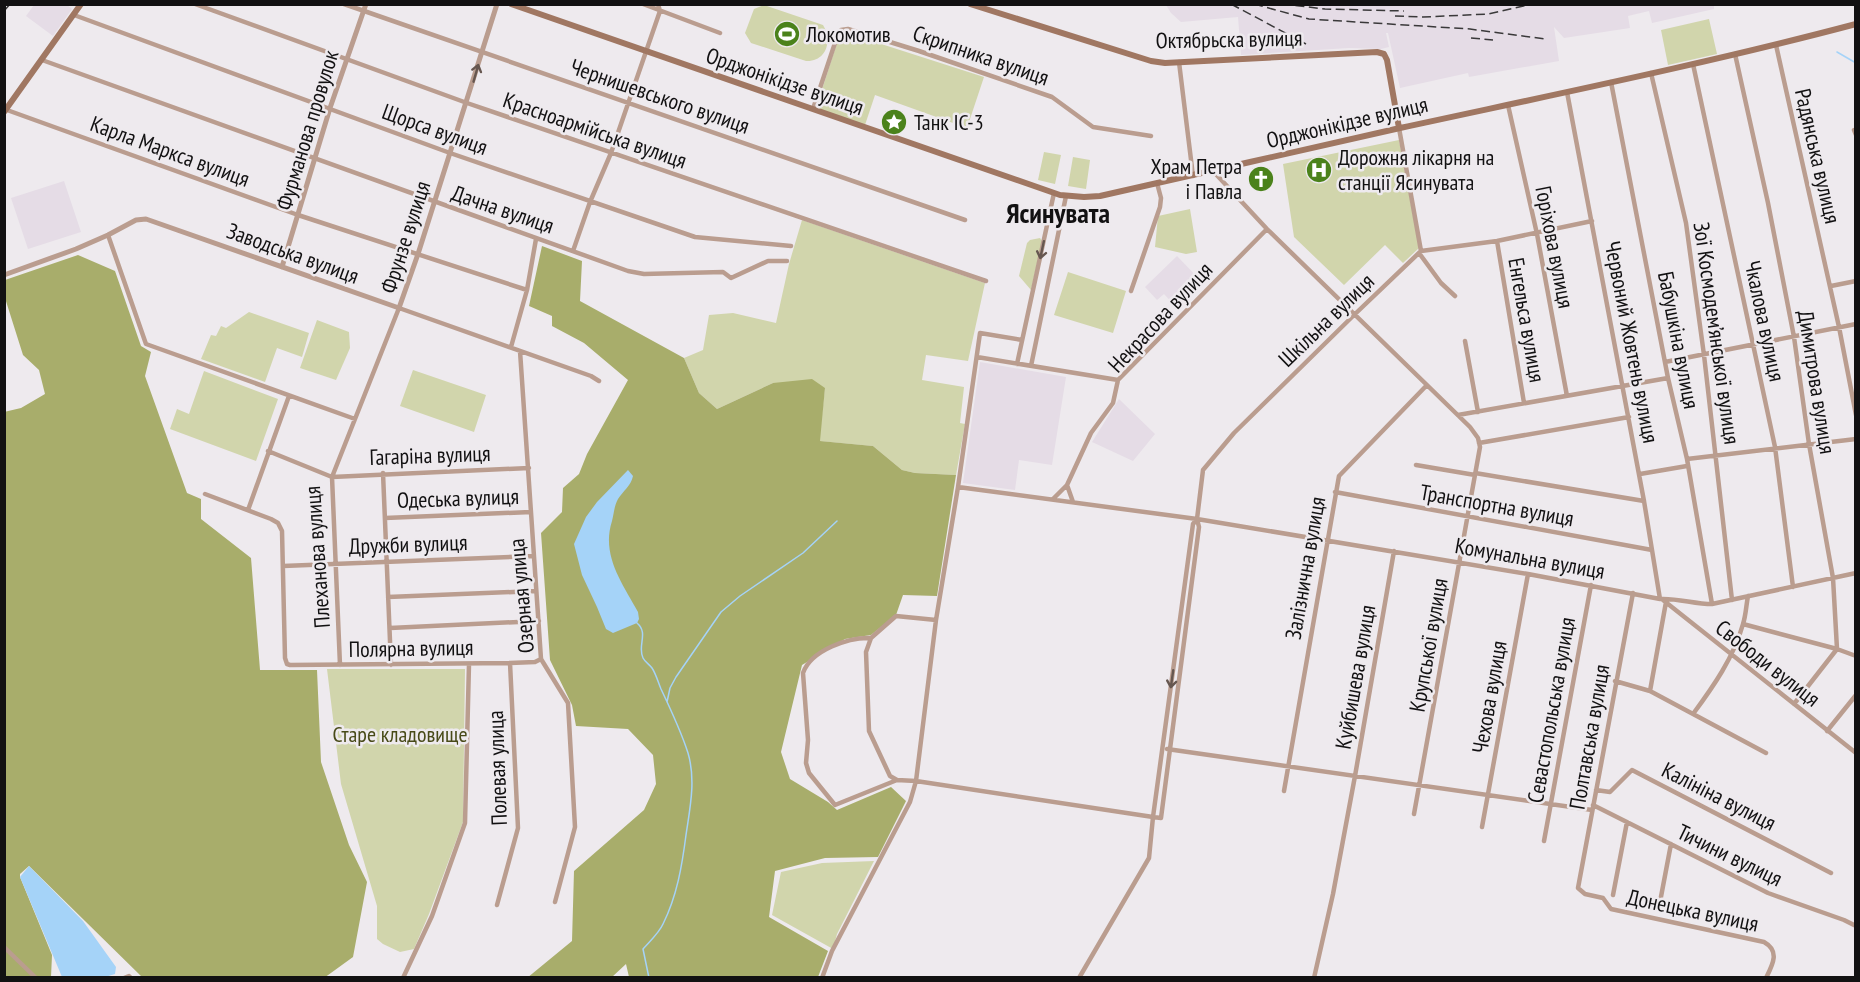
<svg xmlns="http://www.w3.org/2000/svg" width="1860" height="982" font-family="'PT Sans Narrow',sans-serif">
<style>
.built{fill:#e5dce6}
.green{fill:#d1d5ac}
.forest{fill:#a8ad6b}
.water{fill:#a5d3f8}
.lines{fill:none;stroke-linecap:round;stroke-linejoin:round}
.stream{stroke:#a5d3f8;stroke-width:1.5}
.minor{stroke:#ba9d8f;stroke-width:4.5}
.tertiary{stroke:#ba9d8f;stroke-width:5}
.secondary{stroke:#a07762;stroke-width:6}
.rail{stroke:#3a393a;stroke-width:1.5;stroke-dasharray:9 4.5;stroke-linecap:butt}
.oneway{stroke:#665750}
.labels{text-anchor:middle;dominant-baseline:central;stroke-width:5;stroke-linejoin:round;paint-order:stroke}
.poi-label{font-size:22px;fill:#121112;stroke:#eeeaee;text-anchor:start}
.street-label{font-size:22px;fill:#121112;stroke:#eeeaee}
.park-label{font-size:22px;fill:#484a18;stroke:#eeeaee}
.district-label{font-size:28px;font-weight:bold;fill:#121112;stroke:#eeeaee}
</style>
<rect width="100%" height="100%" fill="#eeeaee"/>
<path class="built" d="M34 5H67L72 9 53 36 26 16Z
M1166 5H1714V9L1652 23 1649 11 1628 16 1630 28 1564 38 1554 27 1559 61 1469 77 1468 73 1400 88 1388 33H1386L1389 47 1381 49 1349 48 1241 55 1238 17 1181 22 1171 13Z
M64 181 81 232 28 249 11 198Z
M1177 256 1203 283 1177 308 1164 294 1157 300 1145 287Z
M980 362 1066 377 1052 465 1019 460 1015 490 963 483Z
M1119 399 1155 434 1133 461 1092 442Z"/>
<path class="green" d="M764 5 823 25C833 41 826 62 806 61L751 43 745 33 754 9Z
M1709 19 1717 54 1668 65 1661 30Z
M847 33 984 77 967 128 875 95 865 125 816 108 838 40 841 36Z
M1399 140 1419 248 1403 263 1385 245 1344 285 1294 237 1283 164Z
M1044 152 1061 155 1055 184 1038 180Z
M1073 157 1090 160 1086 189 1068 186Z
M1190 209 1197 252 1186 254 1155 247 1158 216Z
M802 220 985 283 968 361 926 355 922 380 964 387 960 423 965 424 956 475 915 473 902 470 873 446 819 441 825 388 773 383 717 409 699 393 684 358 703 350 709 315 733 313 776 323 789 264Z
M1040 238 1042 241 1031 290 1019 276 1027 243 1030 240Z
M1068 272 1126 291 1113 333 1054 315Z
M249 312 309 333 302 357 277 348 265 382 201 359 211 335 216 336 221 326 226 328Z
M317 320 349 332 350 348 336 380 300 368Z
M413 370 486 395 474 432 400 406Z
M204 371 278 399 256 461 170 429 177 409 189 414Z
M327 669H465L463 822 429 914 414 949 400 952 383 944 377 939V906L341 784Z
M874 861 837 934 833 949 772 915 781 872 822 863Z"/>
<path class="forest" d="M542 246 582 261 580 301 684 358 699 393 717 409 773 383 812 379 825 388 820 441 873 446 902 470 915 473 956 475 937 596 903 595 896 615 871 635 845 639 802 665 781 752 790 779 828 802 837 810 891 787 906 801 878 857 825 858 775 871 769 917 828 951 818 977H629L626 964 612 977 527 978 572 941 574 871 644 810 656 784 653 755 628 729 576 726 572 705 550 660 541 533 562 512 563 488 579 474 587 454 628 380 584 343 552 326V316L529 306Z
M78 255 115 271 141 346 151 352 145 376 187 493 201 499V519L251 558 260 670H317L321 762 349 845 367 882 353 957 324 978 142 977 29 866 20 874V877L52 955 51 977H5L4 412 21 408 45 394 39 370 23 355 5 298V280Z"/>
<path class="water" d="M628 470 633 476C631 486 623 491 618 499 614 506 614 514 612 521 601 555 622 583 638 612L639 619 637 623 613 633 606 629 597 607 582 575 574 544 586 517 597 502Z
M29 866 83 921 116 967 115 974 105 977H62L20 877Z"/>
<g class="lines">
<path class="stream" d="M1837 52 1856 63
M637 623C649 633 637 646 643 658 645 662 649 664 652 668 656 674 658 682 661 689 671 710 681 731 688 753 696 780 690 808 686 835 682 866 677 896 663 924 659 933 650 941 643 949L649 978
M667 702 670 688 676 677 721 612 740 596 803 553 837 521"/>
<path class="minor" d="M195 4 467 103 986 281
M344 4 965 220
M643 4 720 33
M74 15 450 153 695 237 791 246
M1776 45 1839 327 1856 415
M1735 54 1768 203 1794 337 1809 444 1833 578 1837 649 1794 704
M42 60 628 271 644 274 723 272 731 278 768 261H787
M1179 62 1193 176
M1693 64 1775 447 1793 587
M1651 73 1686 223 1704 355 1732 600
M1611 82 1668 378 1687 459 1712 604
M1567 92 1644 501 1660 599
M1508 105 1537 234 1567 396
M813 109 838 34 841 30 848 29 919 51 1052 97 1093 127 1151 136
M7 110 298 215 527 290
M1854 130 1856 135
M1213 171 1267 229 1470 427 1478 438 1480 447 1414 814
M108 235 146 344 355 419
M1497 241 1524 403
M573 251 590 202 611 153 660 11 658 4
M1421 251 1497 241 1592 221
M1419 253 1441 283 1455 296
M1831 286 1856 281
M1131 291 1160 207 1161 198 1157 183
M1465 341 1478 412
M511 347 527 290 536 239
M520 351 541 659 568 703 575 827 555 902
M977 357 1118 380
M1665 362 1856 324
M1017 364 1054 193
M1031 366 1066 196
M1458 415 1668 378
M1479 443 1629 417
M268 451 332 477 340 665
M1687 459 1856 439
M1416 465 1475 475
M529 468 332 477 399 308 591 376 599 381
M383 473 391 665
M1475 473 1644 501
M1640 474 1687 466
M958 487 980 333 1022 340
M1335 492 1652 550
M205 494 271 519 278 523 282 531 285 658 287 664 290 665 510 663 535 662 541 659
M1053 499 1067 485
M1073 502 1067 485 1091 433 1113 403 1118 380 1267 229
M248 510 289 396
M385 518 531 512
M283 566 534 556
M1633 593 1578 888 1585 894 1603 898 1611 909 1764 942C1780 951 1773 964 1766 978
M388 597 536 591
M1663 600 1856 753
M936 620 896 616 871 638 866 652 869 731 890 776 897 780 916 781 1153 817 1193 524 1197 519 1203 470 1234 433 1354 315 1421 251 1399 128
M1743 624 1837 649 1856 656
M390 628 539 621
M871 638C849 637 811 650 803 673L808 740 806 763 809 773 835 805 897 780
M1615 681 1650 691 1766 753
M1650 691 1666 602
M1693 714C1713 687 1734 657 1743 624 1746 615 1746 606 1748 596
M1827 731 1856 695
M1167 749 1592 810
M1596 790 1610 792 1632 770 1831 873
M1284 791 1339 476 1427 385
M1593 805 1768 893 1844 920 1856 926
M1482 827 1528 574
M1544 841 1591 585
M1613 895 1627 822
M1660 902 1671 844
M497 905 518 828 510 663
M4 947 36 978
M124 978 129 976 131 978
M403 978 432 916 465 823 469 664
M822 978 832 951 910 802 916 781 936 620 958 487 1197 519 1528 574 1660 599C1678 598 1694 604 1712 604L1856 573
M1079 978 1149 858 1153 817 1161 818 1199 527 1197 519
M1314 978 1333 894 1355 776 1394 551"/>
<path class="tertiary" d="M282 267 330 108 366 4
M4 275 76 249 108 235 136 220 146 219 399 308 418 254 497 4"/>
<path class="secondary" d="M511 4 1060 195 1084 197 1100 196C1200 174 1300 150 1400 128 1552 95 1705 64 1856 24
M970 4 1151 61 1165 63 1377 52 1384 54 1387 60 1399 128
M4 112 81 4"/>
<path class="rail" d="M1231 4 1306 44
M1254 4 1309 19 1470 29 1545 39
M1282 4 1325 9 1404 11
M4 11 10 4
M1395 16 1423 17 1488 14 1532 4
M1471 38 1493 40"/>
</g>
<defs><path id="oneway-shaft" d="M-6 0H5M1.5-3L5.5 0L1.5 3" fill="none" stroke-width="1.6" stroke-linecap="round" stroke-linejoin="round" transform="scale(1.5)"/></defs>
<g class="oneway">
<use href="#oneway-shaft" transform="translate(476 73) rotate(-74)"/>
<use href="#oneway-shaft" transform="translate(1042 250) rotate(102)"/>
<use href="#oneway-shaft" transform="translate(1172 679) rotate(98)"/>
</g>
<defs>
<g id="stadium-disc" transform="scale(1.35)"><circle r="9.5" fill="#4b821b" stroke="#eeeaee"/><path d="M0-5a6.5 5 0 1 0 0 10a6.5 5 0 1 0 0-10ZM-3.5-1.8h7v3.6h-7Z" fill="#fff"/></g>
<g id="sight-disc" transform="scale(1.35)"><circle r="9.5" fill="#4b821b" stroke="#eeeaee"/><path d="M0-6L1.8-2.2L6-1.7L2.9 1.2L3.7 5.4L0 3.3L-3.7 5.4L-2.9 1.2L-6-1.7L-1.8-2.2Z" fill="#fff"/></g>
<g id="hospital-disc" transform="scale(1.35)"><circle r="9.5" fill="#4b821b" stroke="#eeeaee"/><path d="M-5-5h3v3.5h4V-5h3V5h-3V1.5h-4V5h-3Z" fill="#fff"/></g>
<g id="church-disc" transform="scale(1.35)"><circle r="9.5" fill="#4b821b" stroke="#eeeaee"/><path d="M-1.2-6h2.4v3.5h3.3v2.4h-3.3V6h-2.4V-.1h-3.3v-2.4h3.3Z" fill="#fff"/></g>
</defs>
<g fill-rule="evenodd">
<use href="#stadium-disc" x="787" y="34"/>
<use href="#sight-disc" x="894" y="122"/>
<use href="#hospital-disc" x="1319" y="170"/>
<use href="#church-disc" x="1261" y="179"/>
</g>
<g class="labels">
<g class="poi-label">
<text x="806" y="34">Локомотив</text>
<text x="914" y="122">Танк ІС-3</text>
<text x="1338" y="157">Дорожня лікарня на<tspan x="1338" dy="25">станції Ясинувата</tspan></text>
<text x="1242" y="166" text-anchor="end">Храм Петра<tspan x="1242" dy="25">і Павла</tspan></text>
</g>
<g class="street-label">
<text transform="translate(1229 39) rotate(-1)">Октябрьска вулиця</text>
<text transform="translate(981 55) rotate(19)">Скрипника вулиця</text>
<text transform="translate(785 81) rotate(19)">Орджонікідзе вулиця</text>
<text transform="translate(660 96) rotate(19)">Чернишевського вулиця</text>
<text transform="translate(1347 122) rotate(-13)">Орджонікідзе вулиця</text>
<text transform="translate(435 129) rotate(20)">Щорса вулиця</text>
<text transform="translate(307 130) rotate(-73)">Фурманова провулок</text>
<text transform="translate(595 130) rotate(19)">Красноармійська вулиця</text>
<text transform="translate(170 151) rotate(20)">Карла Маркса вулиця</text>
<text transform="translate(1818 156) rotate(77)">Радянська вулиця</text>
<text transform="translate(503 209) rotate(19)">Дачна вулиця</text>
<text transform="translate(405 237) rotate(-72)">Фрунзе вулиця</text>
<text transform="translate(1555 247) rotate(79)">Горіхова вулиця</text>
<text transform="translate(293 253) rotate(20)">Заводська вулиця</text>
<text transform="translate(1160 317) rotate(-47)">Некрасова вулиця</text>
<text transform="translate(1326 320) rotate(-44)">Шкільна вулиця</text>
<text transform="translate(1527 320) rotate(80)">Енгельса вулиця</text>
<text transform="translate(1765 321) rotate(78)">Чкалова вулиця</text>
<text transform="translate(1717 333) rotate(82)">Зої Космодем’янської вулиця</text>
<text transform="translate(1679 340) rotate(79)">Бабушкіна вулиця</text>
<text transform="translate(1632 342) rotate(79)">Червоний Жовтень вулиця</text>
<text transform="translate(1817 382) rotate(81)">Димитрова вулиця</text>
<text transform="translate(430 455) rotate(-2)">Гагаріна вулиця</text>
<text transform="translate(458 498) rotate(-2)">Одеська вулиця</text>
<text transform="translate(1497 505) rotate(10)">Транспортна вулиця</text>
<text transform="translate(408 544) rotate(-2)">Дружби вулиця</text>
<text transform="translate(317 557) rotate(-94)">Плеханова вулиця</text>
<text transform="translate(1530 558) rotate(10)">Комунальна вулиця</text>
<text transform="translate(1305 568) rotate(-80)">Залізнична вулиця</text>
<text transform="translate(521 596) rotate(-95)">Озерная улица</text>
<text transform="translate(1428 645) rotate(-80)">Крупської вулиця</text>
<text transform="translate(411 648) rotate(-1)">Полярна вулиця</text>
<text transform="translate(1768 663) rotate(38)">Свободи вулиця</text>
<text transform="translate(1355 677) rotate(-80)">Куйбишева вулиця</text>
<text transform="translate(1489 697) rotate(-80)">Чехова вулиця</text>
<text transform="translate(1551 710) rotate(-80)">Севастопольська вулиця</text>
<text transform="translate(1589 737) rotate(-80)">Полтавська вулиця</text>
<text transform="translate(497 768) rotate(-92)">Полевая улица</text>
<text transform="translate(1719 796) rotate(27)">Калініна вулиця</text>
<text transform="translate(1730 855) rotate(26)">Тичини вулиця</text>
<text transform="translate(1693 910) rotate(12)">Донецька вулиця</text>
</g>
<g class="park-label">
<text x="400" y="734">Старе кладовище</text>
</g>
<g class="district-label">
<text x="1058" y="212">Ясинувата</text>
</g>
</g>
<rect width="1860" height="982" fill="none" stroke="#121112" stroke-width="12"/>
</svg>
